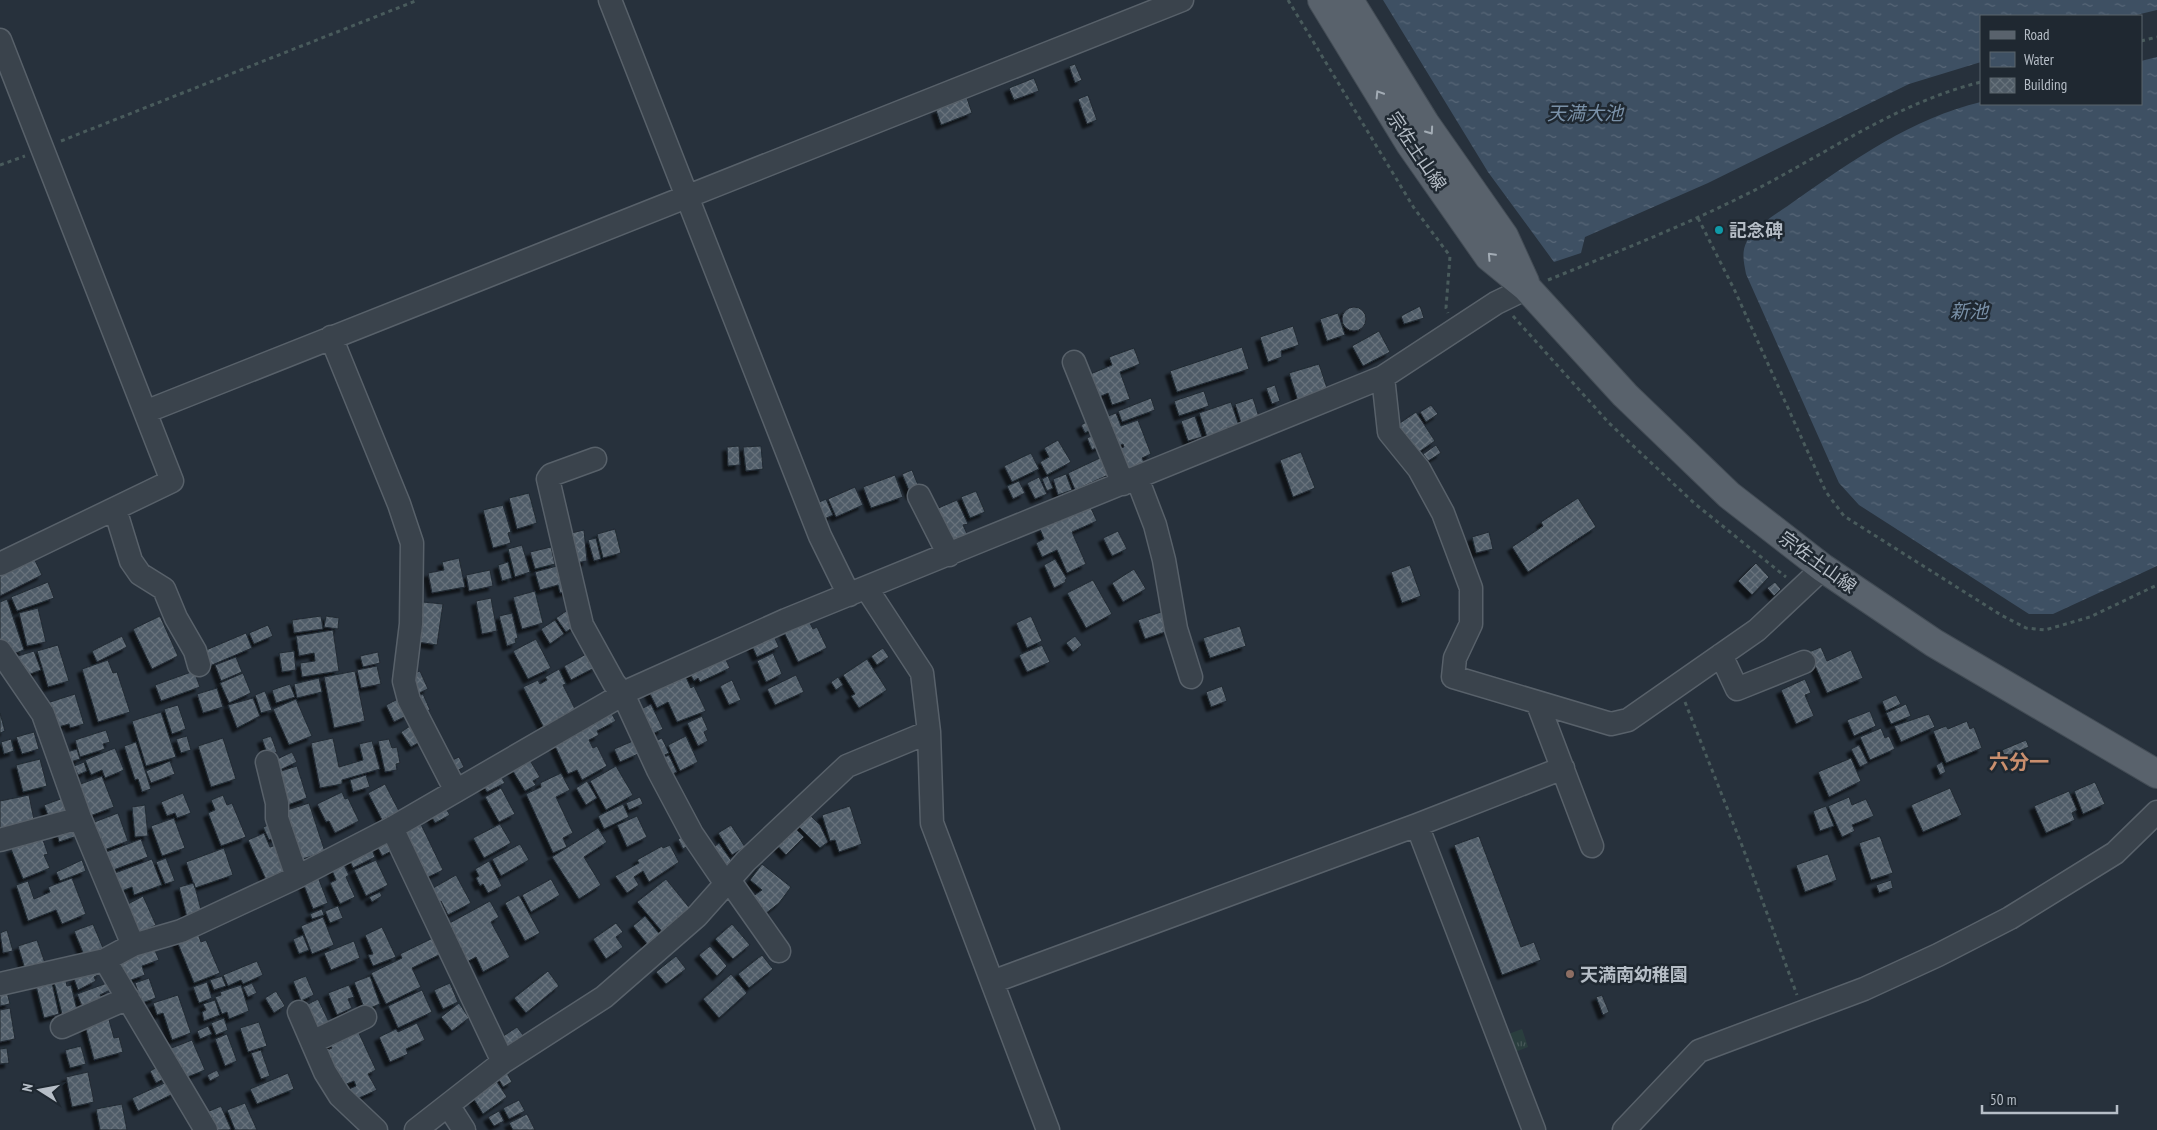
<svg xmlns="http://www.w3.org/2000/svg" width="2157" height="1130" font-family="'PT Sans Narrow','Noto Sans JP',sans-serif">
<style>
.grass{fill:url(#grass-tufts)}
.water{fill:url(#water-ripples)}
.building{fill:url(#building-cross-hatch);stroke:#212a33;filter:url(#shadow)}
.lines{fill:none;stroke-linecap:round;stroke-linejoin:round}
.minor-casing{stroke:#58616a;stroke-width:25}
.major-casing{stroke:#434c55;stroke-width:30}
.path{stroke:#495b5c;stroke-width:3;stroke-dasharray:4 4;stroke-linecap:butt}
.minor{stroke:#3a434c;stroke-width:22}
.major{stroke:#59626c;stroke-width:28}
.oneway{stroke:#a3acb5}
.culture-dot{fill:#0f9aa8;stroke:#1f2831;stroke-width:2}
.education-dot{fill:#8d6e63;stroke:#1f2831;stroke-width:2}
.labels{text-anchor:middle;dominant-baseline:central;stroke-width:5;stroke-linejoin:round;paint-order:stroke}
.street-label{font-size:18px;fill:#b6bec7;stroke:#1f2831}
.poi-label{font-size:18px;font-weight:bold;fill:#b6bec7;stroke:#1f2831;text-anchor:start}
.water-label{font-size:19px;font-style:italic;fill:#7a91a8;stroke:#1f2831}
.quarter-label{font-size:20px;font-weight:bold;fill:#ca8f6e;stroke:#1f2831}
</style>
<defs>
<pattern id="grass-tufts" width="24" height="20" patternUnits="userSpaceOnUse" patternTransform="scale(1.25)"><rect width="24" height="20" fill="#2a3e3e"/><path d="M3 7l-1-3M5 7V3M7 7l1-3M15 17l-1-3M17 17v-4M19 17l1-3" fill="none" stroke="#475858"/></pattern>
<pattern id="water-ripples" width="26" height="14" patternUnits="userSpaceOnUse" patternTransform="scale(1.25)"><rect width="26" height="14" fill="#3e5063"/><path d="M2 4q2-2 4 0t4 0M15 11q2-2 4 0t4 0" fill="none" stroke="#586778"/></pattern>
<pattern id="building-cross-hatch" width="8" height="8" patternUnits="userSpaceOnUse" patternTransform="scale(1.25)"><rect width="8" height="8" fill="#505c67"/><path d="M0 0l8 8M0 8l8-8" fill="none" stroke="#67727b"/></pattern>
<filter id="shadow"><feDropShadow dx="-4.5" dy="4.5" stdDeviation="1" flood-color="#0009"/></filter>
</defs>
<rect width="100%" height="100%" fill="#27313c"/>
<path class="grass" d="M1522 1029 1528 1047 1510 1054 1503 1036Z"/>
<path class="water" d="M1383 0H2157V10L2132 16H1981V62L1909 84 1708 183 1585 237 1581 253 1554 262 1488 172Z
M2157 57V566L2053 614H2029L1859 505 1839 483 1746 274C1744 263 1741 252 1747 241 1758 223 1780 212 1796 200 1853 160 1913 118 1981 102L2141 104V61Z"/>
<path class="building" d="M1075 64 1082 80 1075 83 1069 66Z
M1034 78 1039 91 1014 100 1009 88Z
M1088 95 1097 120 1087 124 1078 99Z
M967 98 972 113 941 125 936 110Z
M1420 306 1424 318 1404 324 1401 316Z
M1342 319a12 12 0 1 1 24 0a12 12 0 1 1-24 0Z
M1338 313 1345 335 1327 341 1320 319Z
M1293 326 1299 345 1281 351 1282 357 1268 362 1260 337Z
M1379 331 1390 352 1363 366 1352 346Z
M1242 347 1249 369 1177 392 1170 371Z
M1134 348 1140 364 1120 372 1130 399 1112 405 1108 393 1097 398 1088 375 1112 365 1109 357Z
M1319 364 1328 391 1298 401 1289 373Z
M1275 385 1280 401 1272 404 1266 388Z
M1204 391 1209 406 1179 416 1174 401Z
M1151 398 1155 410 1122 422 1118 411Z
M1253 398 1259 417 1241 423 1235 404Z
M1231 402 1240 429 1208 440 1199 413Z
M1431 405 1438 414 1426 422 1420 412Z
M1416 412 1435 441 1416 454 1397 425Z
M1116 413 1121 426 1138 420 1151 454 1142 458 1145 464 1123 472 1115 450 1124 447 1123 444 1114 448 1103 418Z
M1195 416 1202 437 1188 441 1181 421Z
M1090 420 1094 428 1085 433 1081 425Z
M1097 433 1102 445 1092 450 1087 438Z
M1058 440 1071 462 1047 475 1040 462 1049 457 1044 448Z
M1436 445 1441 453 1428 461 1423 454Z
M739 446 740 465 728 466 727 447Z
M761 446 763 469 746 471 743 447Z
M1301 452 1315 488 1293 497 1280 460Z
M1031 453 1039 469 1012 482 1004 466Z
M1100 458 1108 475 1075 490 1068 473Z
M912 470 920 490 911 495 902 474Z
M1066 474 1072 490 1058 495 1053 479Z
M895 475 903 497 871 508 863 487Z
M1048 476 1053 488 1047 491 1042 479Z
M1039 477 1047 494 1035 499 1027 483Z
M1019 481 1025 493 1013 499 1007 486Z
M855 487 863 505 836 517 828 499Z
M976 491 985 512 970 518 961 497Z
M529 493 537 523 517 529 509 498Z
M1578 498 1596 527 1528 572 1512 547 1543 526 1541 522Z
M826 499 833 515 822 520 815 504Z
M957 500 968 524 963 525 968 536 951 544 936 509Z
M503 505 511 532 508 533 511 543 493 548 483 510Z
M1090 506 1097 521 1072 532 1086 564 1067 573 1057 550 1042 557 1036 543 1044 539 1040 529Z
M615 529 621 553 603 558 597 534Z
M584 530 587 561 575 563 567 534Z
M1118 531 1127 549 1112 556 1103 538Z
M1489 532 1493 549 1476 553 1472 537Z
M596 538 601 559 594 561 588 540Z
M522 545 530 572 515 577 508 549Z
M551 547 555 564 535 569 530 552Z
M32 554 42 575 0 596V570Z
M459 558 465 587 432 593 428 573 444 570 442 562Z
M1055 559 1067 579 1065 580 1066 582 1054 588 1044 565Z
M508 562 512 578 502 581 498 565Z
M1756 563 1769 577 1752 595 1738 581Z
M564 564 571 590 560 593 558 585 540 590 535 572Z
M1410 565 1421 596 1402 603 1391 572Z
M1134 569 1146 589 1123 602 1112 583Z
M490 570 493 586 469 591 466 575Z
M1093 580 1112 614 1086 628 1067 593Z
M48 582 54 598 17 611 11 597Z
M1775 582 1781 589 1774 596 1767 588Z
M535 591 543 623 522 629 513 597Z
M491 598 497 631 482 634 476 601Z
M7 599 24 650 10 655 0 639V602Z
M423 602 443 604 437 645 418 642Z
M38 608 46 642 27 646 19 613Z
M569 609 578 624 566 632 556 618Z
M1161 612 1168 631 1145 639 1138 620Z
M512 613 518 638 515 639 516 643 507 646 499 616Z
M160 616 178 656 152 669 133 629Z
M321 616 323 629 294 633 292 620Z
M326 616 339 618 338 629 324 627Z
M1031 616 1042 641 1027 648 1016 623Z
M555 620 564 634 550 644 541 629Z
M809 621 813 629 817 627 827 648 798 662 784 632Z
M268 625 273 636 254 644 249 633Z
M1240 626 1246 646 1210 658 1203 638Z
M333 630 339 671 302 677 300 663 315 661 314 653 299 656 296 636Z
M246 633 252 648 205 668 199 653Z
M773 634 779 647 757 657 751 644Z
M122 636 127 647 97 662 92 651Z
M1075 636 1082 645 1073 652 1066 643Z
M536 639 551 668 528 679 513 651Z
M58 645 69 681 48 687 37 651Z
M1042 645 1050 662 1027 672 1019 655Z
M1821 647 1827 661 1851 650 1863 678 1827 693 1809 652Z
M883 648 889 657 877 665 871 656Z
M34 651 41 670 25 676 18 656Z
M294 651 296 670 282 672 279 653Z
M378 652 380 663 363 667 360 656Z
M588 653 596 667 571 680 564 666Z
M773 653 782 674 766 682 757 661Z
M723 654 730 668 700 682 698 678 694 681 688 670Z
M236 657 242 672 221 681 215 665Z
M867 659 887 690 859 708 851 696 855 694 843 675Z
M108 660 113 673 117 672 130 712 98 722 82 669Z
M377 666 381 684 361 688 357 670Z
M559 669 566 684 563 685 576 711 544 728 523 687 538 680 540 684 547 680 545 677Z
M194 671 200 687 161 701 155 685Z
M355 671 365 721 334 728 324 677Z
M420 671 428 689 419 693 410 675Z
M243 673 251 693 229 703 220 683Z
M684 673 691 688 694 686 706 711 677 722 668 702 657 708 648 690Z
M796 675 804 692 775 705 767 689Z
M838 677 843 685 836 690 831 682Z
M319 678 322 692 297 698 294 684Z
M1805 679 1811 693 1805 695 1814 716 1796 724 1781 690Z
M732 680 741 700 729 705 720 686Z
M290 684 295 697 276 703 272 690Z
M1222 686 1227 701 1211 707 1206 692Z
M217 688 223 707 203 713 197 694Z
M265 691 272 710 261 713 255 695Z
M75 694 84 724 70 728 69 724 58 727 47 703Z
M423 694 430 710 419 714 412 699Z
M1896 695 1901 704 1886 711 1882 701Z
M253 698 260 716 237 728 228 705Z
M400 698 408 715 394 722 386 705Z
M296 699 312 736 289 745 273 709Z
M651 704 663 729 648 736 637 711Z
M1906 704 1911 716 1891 724 1886 713Z
M178 705 186 729 172 734 164 709Z
M609 709 616 721 597 731 599 735 589 740 593 748 597 746 607 766 582 780 577 770 568 774 553 742Z
M1870 711 1876 726 1854 736 1847 720Z
M161 712 176 757 146 766 132 721Z
M0 713 5 731 0 733Z
M1929 714 1935 727 1901 742 1894 726Z
M702 716 708 730 704 732 708 741 698 746 687 723Z
M1967 721 1970 729 1974 727 1982 748 1946 763 1933 731 1946 726 1948 729Z
M413 724 423 740 411 747 401 732Z
M1881 728 1885 738 1889 736 1895 749 1870 760 1860 737Z
M106 730 110 742 103 744 105 749 80 757 75 740Z
M34 732 39 749 22 754 16 737Z
M187 736 191 750 181 753 176 739Z
M271 736 277 752 268 756 262 739Z
M686 736 698 762 680 771 668 745Z
M223 738 236 779 211 787 198 746Z
M333 738 339 767 363 760 359 744 372 741 380 769 342 780V784L320 788 311 743Z
M662 738 669 753 658 758 651 743Z
M11 739 14 751 4 754 1 742Z
M389 739 392 748 397 747 400 763 396 764 397 770 385 772 378 741Z
M2026 740 2029 747 2005 757 2002 750Z
M633 741 638 754 620 762 614 749Z
M136 742 151 789 142 792 138 779 135 780 124 746Z
M1859 745 1868 763 1860 767 1851 749Z
M115 748 124 770 105 778 102 770 91 775 85 760Z
M77 749 80 759 67 763 64 753Z
M292 752 297 762 280 770 275 760Z
M669 755 677 772 666 777 658 760Z
M459 757 464 767 455 772 450 761Z
M528 757 540 777 533 781 536 785 525 791 511 768Z
M1851 758 1861 781 1829 797 1818 772Z
M40 759 47 786 23 792 16 765Z
M170 761 175 774 151 783 146 771Z
M84 762 87 771 78 775 74 766Z
M1942 762 1946 772 1940 775 1936 765Z
M297 766 307 798 285 806 275 773Z
M616 766 633 795 606 810 590 781Z
M499 773 505 783 487 792 481 782Z
M561 773 570 790 556 797 573 833 563 838 567 847 553 853 526 794 541 787 540 783Z
M366 775 370 787 353 792 350 780Z
M102 776 114 807 90 816 78 785Z
M587 781 597 798 586 805 576 788Z
M2095 782 2105 804 2083 814 2074 791Z
M385 784 399 811 382 820 368 793Z
M501 788 515 814 499 822 485 797Z
M1950 788 1962 815 1923 832 1911 805Z
M2069 791 2077 810 2072 813 2075 820 2046 833 2034 806Z
M342 792 345 799 348 798 359 821 335 833 329 821 326 822 317 804Z
M183 793 191 813 177 818 175 813 167 816 161 802Z
M29 795 36 830 0 838V801Z
M223 795 227 805 232 803 246 837 221 846 208 813 215 810 211 800Z
M66 797 73 815 51 823 44 805Z
M640 797 643 804 629 810 626 803Z
M1849 797 1852 805 1866 799 1874 816 1852 825 1855 831 1842 837 1828 806Z
M309 803 325 852 296 861 281 812Z
M443 804 450 815 435 823 429 812Z
M623 804 629 817 604 829 598 816Z
M145 805 148 836 135 837 132 807Z
M850 806 862 844 839 852 835 840 830 841 822 815Z
M1826 806 1834 826 1820 831 1813 811Z
M118 813 128 841 99 852 89 824Z
M808 813 820 825 828 842 820 848 796 824Z
M637 816 647 837 627 847 617 825Z
M174 818 185 848 162 856 151 826Z
M418 818 443 870 420 881 395 829Z
M73 824 77 836 59 842 56 829Z
M272 824 278 836 269 840 263 827Z
M500 824 511 843 484 858 473 838Z
M731 825 745 847 732 855 718 833Z
M793 826 804 837 786 855 775 843Z
M598 828 607 842 584 857 601 885 579 899 552 857Z
M264 833 270 847 276 845 288 873 267 882 248 840Z
M388 835 395 849 382 856 375 842Z
M1479 836 1521 947 1534 942 1541 960 1502 975 1454 845Z
M1880 836 1893 873 1871 880 1859 843Z
M42 837 48 854 44 855 50 868 23 879 11 849Z
M682 837 688 846 683 849 678 839Z
M141 839 148 857 108 872 101 854Z
M368 841 375 857 353 868 346 852Z
M719 843 733 863 723 869 710 850Z
M520 844 529 860 501 876 492 859Z
M670 845 679 862 649 882 643 871 634 877 639 885 627 893 615 876 639 863 637 860 662 846 663 848Z
M224 848 233 875 195 888 186 862Z
M1828 854 1837 880 1805 892 1796 865Z
M166 858 175 881 165 884 156 862Z
M152 859 162 885 134 895 132 887 117 893 110 875Z
M82 860 86 871 60 881 56 872Z
M376 860 388 885 366 896 354 870Z
M489 861 502 886 488 893 483 884 480 886 476 878 479 876 475 869Z
M343 863 349 875 346 877 355 897 340 904 330 883 336 880 331 868Z
M762 864 791 887 779 903 765 914 752 897 762 890 750 880Z
M456 875 471 903 448 915 441 901 433 906 426 892Z
M318 877 328 903 313 909 303 883Z
M72 878 86 914 62 924 56 910 28 921 16 885 28 881 34 899 50 892 48 887Z
M551 879 560 895 531 912 522 895Z
M666 879 692 911 664 934 637 902Z
M1891 880 1893 888 1879 893 1876 885Z
M194 883 203 917 188 921 179 887Z
M380 892 382 896 372 902 369 897Z
M519 895 540 933 525 941 505 903Z
M143 896 156 925 139 933 126 905Z
M490 901 499 917 491 922 510 957 483 972 476 957 465 963 444 926Z
M338 906 343 918 330 923 325 911Z
M322 909 324 915 312 919 310 914Z
M645 916 665 941 652 950 633 926Z
M323 917 334 945 312 954 301 926Z
M616 923 623 932 616 937 623 947 606 959 593 939Z
M93 924 103 948 84 955 74 931Z
M732 924 750 945 733 959 715 939Z
M382 927 396 957 373 966 368 955 373 954 365 935Z
M7 930 13 951 3 953 0 933Z
M197 931 201 942 206 940 220 973 194 983 176 939Z
M303 935 309 950 299 954 293 939Z
M435 937 443 953 412 968 421 987 386 1004 371 973 402 958 400 954Z
M37 940 45 963 25 969 18 946Z
M354 941 360 958 331 970 324 953Z
M710 946 727 966 717 976 699 955Z
M154 948 159 960 142 966 145 975 126 982 119 961Z
M762 955 773 969 749 988 738 974Z
M676 956 686 969 666 984 656 972Z
M257 961 263 975 243 984 241 980 228 986 223 975Z
M95 963 100 974 94 977 96 981 78 990 74 979Z
M548 971 559 986 526 1013 514 998Z
M731 974 747 993 719 1018 703 999Z
M65 976 67 986 71 985 77 1010 62 1014 53 978Z
M222 976 226 986 214 990 210 980Z
M306 976 314 995 301 1001 293 981Z
M370 976 380 1004 365 1010 354 982Z
M149 978 156 998 142 1003 135 983Z
M207 982 212 998 199 1003 193 987Z
M52 983 59 1014 44 1018 36 986Z
M107 983 110 990 100 995 104 1003 84 1011 77 994Z
M252 983 257 993 248 997 243 987Z
M450 983 458 1002 443 1009 434 990Z
M241 985 249 1011 229 1019 227 1012 222 1014 215 997 221 995 220 992Z
M349 985 354 997 348 999 352 1008 337 1015 328 993Z
M422 990 432 1012 398 1028 388 1006Z
M276 991 285 1006 274 1013 265 998Z
M7 992 10 1004 0 1006V993Z
M178 995 191 1033 172 1040 163 1013 157 1015 153 1003Z
M1602 995 1609 1012 1603 1015 1596 997Z
M318 999 329 1022 314 1030 302 1007Z
M215 1000 220 1015 204 1021 202 1012 206 1010 203 1004Z
M459 1003 469 1018 452 1031 441 1017Z
M10 1008 15 1039 0 1042V1010Z
M108 1016 114 1038 119 1037 123 1052 94 1060 84 1022Z
M224 1018 228 1030 216 1035 211 1023Z
M259 1022 267 1046 248 1052 240 1028Z
M417 1023 425 1040 406 1049 408 1054 390 1062 379 1037 396 1029 398 1032Z
M208 1026 212 1034 200 1039 197 1031Z
M517 1027 526 1039 511 1049 502 1037Z
M357 1029 376 1070 368 1074 377 1090 352 1101 347 1090 356 1086 354 1081 339 1087 323 1052 332 1048 329 1041Z
M227 1034 237 1061 225 1066 215 1039Z
M192 1040 205 1070 185 1078 169 1049Z
M81 1046 86 1064 70 1068 65 1050Z
M7 1048 9 1063 0 1064V1049Z
M261 1050 270 1076 261 1079 251 1053Z
M161 1065 167 1077 156 1083 150 1071Z
M217 1070 220 1076 210 1081 207 1075Z
M88 1072 94 1102 72 1107 66 1077Z
M288 1073 294 1089 257 1104 250 1089Z
M507 1073 512 1082 503 1087 498 1078Z
M169 1081 175 1093 138 1111 132 1098Z
M497 1082 507 1097 483 1114 473 1098Z
M519 1100 525 1111 509 1119 503 1108Z
M245 1103 257 1130H235L227 1110Z
M122 1104 127 1130H100L96 1109Z
M221 1106 231 1129 229 1130H215L207 1112Z
M499 1111 504 1121 494 1126 488 1117Z
M527 1114 535 1130H513L509 1123Z"/>
<g class="lines">
<g class="minor-casing">
<path id="minor" d="M610 0 820 536 849 595
M0 40 172 481 0 564
M331 337 399 504 412 543 411 624 404 681 409 700 456 791
M1074 362 1123 484
M1383 377 1389 432 1419 469 1443 513 1471 588V624L1455 658 1453 677 1611 724 1628 720 1757 630 1823 568
M145 412 1182 0
M595 459 551 475 548 479 582 625 614 683 623 694 658 770 692 834 726 884
M1137 478 1155 525 1164 560 1176 629 1191 677
M919 496 949 555
M115 509 131 561 140 574 164 589 176 618 195 651 199 665
M867 589 922 673 929 732 932 823 1048 1130
M0 651 43 714 80 818 133 945
M1721 655 1737 689 1804 662
M1538 704 1592 846
M267 762 277 803V818L297 877
M1417 825 1534 1130
M392 828 503 1062
M0 840 80 818
M729 880 779 951
M105 960 206 1130
M992 982 1417 825 1563 768
M0 984 105 960 133 945 181 931 297 877 392 828 632 689 786 620 1383 377 1496 303 1527 288
M299 1012 325 1072 340 1096 376 1130
M62 1027 128 998
M312 1042 365 1017
M448 1105 464 1130
M416 1130 503 1062 604 997 697 916 746 861 847 766 929 732
M1624 1130 1699 1051 1864 989 1938 955 2010 918 2115 853 2157 812"/>
</g>
<g class="major-casing">
<path id="major" d="M1322 0 1410 144 1489 257 1527 288 1625 395 1729 495 1823 568 1934 643 2157 774
M1349 0 1425 123 1504 236 1525 282"/>
</g>
<path class="path" d="M1288 0 1414 208 1450 256 1446 308 1448 313
M2141 41 2157 37
M61 141 418 0
M0 165 25 156
M1698 218 1735 291 1826 492 1844 516 2001 615 2026 628 2045 630 2090 617 2157 585
M1548 280C1617 252 1686 225 1753 191 1827 153 1899 102 1981 82
M1513 316 1609 423 1694 503 1786 577
M1685 702 1743 848 1797 995"/>
<use href="#minor" class="minor"/>
<use href="#major" class="major"/>
</g>
<defs><path id="oneway-chevron" d="M-2-3.5L2.5 0L-2 3.5" fill="none" stroke-width="1.6" stroke-linecap="round" stroke-linejoin="round" transform="scale(1.25)"/></defs>
<g class="oneway">
<use href="#oneway-chevron" transform="translate(1379 94) rotate(-122)"/>
<use href="#oneway-chevron" transform="translate(1430 131) rotate(55)"/>
<use href="#oneway-chevron" transform="translate(1491 256) rotate(-133)"/>
</g>
<circle class="culture-dot" cx="1719" cy="230" r="5"/>
<circle class="education-dot" cx="1570" cy="974" r="5"/>
<g class="labels">
<g class="street-label">
<text transform="translate(1417 151) rotate(56)">宗佐土山線</text>
<text transform="translate(1818 562) rotate(36)">宗佐土山線</text>
</g>
<g class="poi-label">
<text x="1729" y="230">記念碑</text>
<text x="1580" y="974">天満南幼稚園</text>
</g>
<g class="water-label">
<text x="1585" y="113">天満大池</text>
<text x="1969" y="311">新池</text>
</g>
<g class="quarter-label">
<text x="2019" y="762">六分一</text>
</g>
</g>
<rect x="1980" y="15" width="162" height="90" fill="#1f2831" stroke="#5b646d"/>
<rect x="1990" y="31" width="25" height="8" fill="#59626c" stroke="#5b646d"/>
<text x="2024" y="40" font-size="15" fill="#b6bec7">Road</text>
<rect x="1990" y="52" width="25" height="15" fill="url(#water-ripples)" stroke="#5b646d"/>
<text x="2024" y="65" font-size="15" fill="#b6bec7">Water</text>
<rect x="1990" y="78" width="25" height="15" fill="url(#building-cross-hatch)" stroke="#5b646d"/>
<text x="2024" y="90" font-size="15" fill="#b6bec7">Building</text>
<g transform="translate(40 1090) rotate(281)" stroke="#1f2831" stroke-width="4" paint-order="stroke">
<path d="M0-4L9 19L0 12L-9 19Z" fill="#b6bec7"/>
<text y="-8" font-size="14" font-weight="bold" text-anchor="middle" fill="#b6bec7">N</text>
</g>
<path d="M1982 1105v8h135v-8" fill="none" stroke="#b6bec7" stroke-width="2.5"/>
<text x="1990" y="1105" font-size="15" fill="#b6bec7" stroke="#1f2831" stroke-width="4" paint-order="stroke">50 m</text>
</svg>
